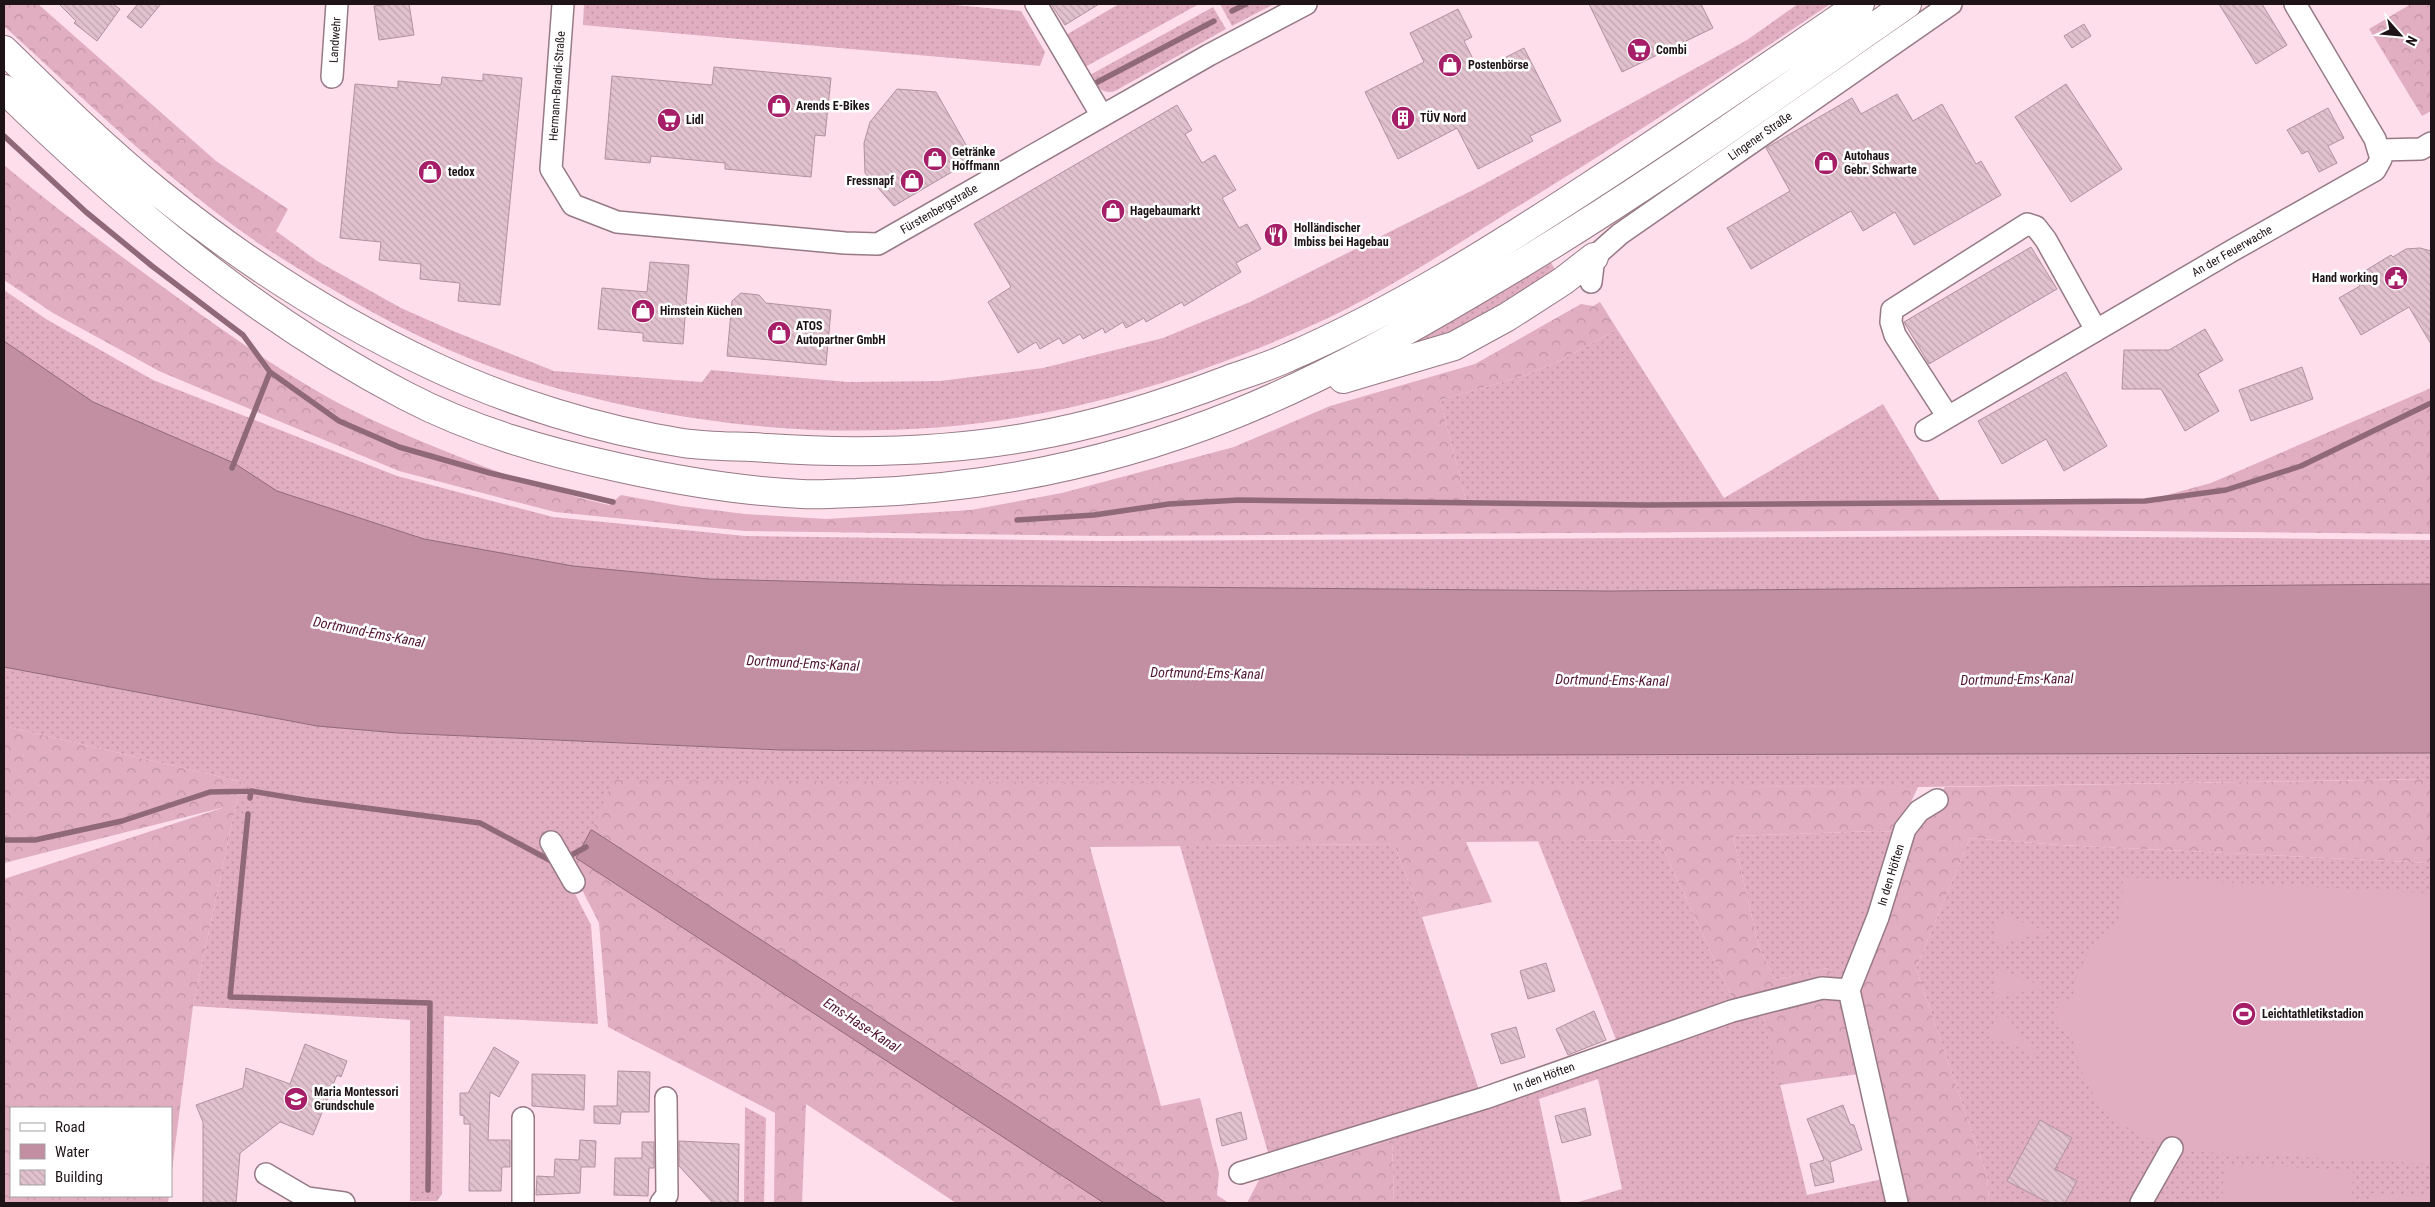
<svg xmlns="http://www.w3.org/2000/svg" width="2435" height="1207" font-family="'Roboto Condensed',sans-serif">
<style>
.grass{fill:url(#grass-dots)}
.forest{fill:url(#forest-crowns)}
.pitch{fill:#e1adc1}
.water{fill:#c18ea2;stroke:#906978}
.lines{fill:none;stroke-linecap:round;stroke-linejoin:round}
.stream{stroke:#906978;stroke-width:5.5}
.building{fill:url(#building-back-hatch);stroke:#b0929e}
.minor-casing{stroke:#967a85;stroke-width:24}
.highway-casing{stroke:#967a85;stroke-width:30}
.minor{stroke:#fff;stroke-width:21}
.highway{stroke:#fff;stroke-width:28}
.labels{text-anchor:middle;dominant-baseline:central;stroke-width:5;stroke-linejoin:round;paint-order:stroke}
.street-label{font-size:12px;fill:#1e1317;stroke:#fff}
.poi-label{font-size:12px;font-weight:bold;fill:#1e1317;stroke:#fff;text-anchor:start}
.water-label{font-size:14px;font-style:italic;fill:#501332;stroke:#fff}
</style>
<defs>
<pattern id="grass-dots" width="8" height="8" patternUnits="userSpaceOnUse" patternTransform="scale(1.25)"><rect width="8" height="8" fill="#e1adc1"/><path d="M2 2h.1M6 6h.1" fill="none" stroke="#c194a5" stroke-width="1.8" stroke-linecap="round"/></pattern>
<pattern id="forest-crowns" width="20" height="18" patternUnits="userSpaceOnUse" patternTransform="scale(1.25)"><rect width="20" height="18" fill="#e1adc1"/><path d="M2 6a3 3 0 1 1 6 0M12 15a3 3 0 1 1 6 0" fill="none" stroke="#c194a5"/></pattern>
<pattern id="building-back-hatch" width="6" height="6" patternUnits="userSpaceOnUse" patternTransform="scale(1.25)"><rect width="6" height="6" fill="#e0c1cd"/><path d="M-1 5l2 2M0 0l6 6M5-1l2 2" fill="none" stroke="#c0a5af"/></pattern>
</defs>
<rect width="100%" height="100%" fill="#fedeea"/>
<path class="grass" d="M584 4H943L1021 11 1045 52 1040 66 583 25Z
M1119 4H1199L1085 67 1066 35Z
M1220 4H1274L1232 26Z
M1798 4H1830C1725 75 1620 144 1512 210 1451 248 1391 288 1326 319 1229 364 1121 401 1015 418 838 447 640 425 473 360 398 330 329 289 261 245L276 231 317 261 401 308 453 331 554 371 702 382 711 370 848 382 940 381 1043 368 1163 338 1250 302 1477 188 1747 40Z
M1213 7 1226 29 1115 91C1101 95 1096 85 1090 75Z
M1550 261 1559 276 1455 337 1410 349 1407 344Z
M4 290 46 319 153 380 397 476 553 517 745 536 1104 541 2026 536 2431 540V584L1611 591 940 585 709 579 573 566 424 539 277 491 234 463 93 402 4 341Z
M1617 329 1724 498 1883 404 1941 502 1646 505 1467 504 1440 400 1520 377 1560 361Z
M4 667 317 726 398 733 780 750 1484 755 2431 753V779L1918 787 1047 784 592 830 576 858 573 890 591 925 598 1024 444 1016 442 1194 437 1201H410V1020L193 1006 236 804 243 782 4 726Z
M1877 831 1897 832 1844 982 1827 968 1775 980 1759 947 1733 836Z
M1970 838 2060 845 2431 863V1203H1989L1987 1176 1916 968Z
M1659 840 1734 1002 1617 1042 1538 841Z
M1394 844 1422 917 1479 1090 1269 1156 1180 846Z
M1762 1010 1807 1195 1883 1179 1889 1203H1575L1622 1189 1598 1079 1539 1099 1561 1203H1394L1392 1140 1259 1180 1264 1172Z
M745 1107 766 1118 764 1203H744Z"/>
<path class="forest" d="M4 4H38L216 161 288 209 276 231 261 245C168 181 87 102 4 26Z
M2411 4H2431V111L2422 116 2369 29Z
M4 165C50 204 99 240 148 276 203 316 258 357 317 391 352 412 392 429 430 445 488 469 547 491 609 505L621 495 681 506 745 514 826 519 971 510 1062 493 1234 447 1330 406 1475 364 1581 304 1593 306 1600 302 1617 329 1560 361 1520 377 1440 400 1467 504 1646 505 2145 501 2211 483 2431 388V534L2026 530 1104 536 745 531 555 512 399 471 204 390 159 371 53 313 4 280Z
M4 726 243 782 236 804 193 1006 171 1178V1108H11V1196H169L168 1203H4V879L225 807 4 863Z
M2431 779V863L2060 845 1970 838 1916 968 1987 1176 1989 1203H1906L1859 1074 1779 1085 1759 996 1734 1002 1659 840 1466 842 1492 902 1422 917 1394 844 1090 847 1161 1106 1200 1098 1219 1173 1217 1195 1229 1203H1166L592 830 613 780 1918 787 1897 832 1877 831 1733 836 1759 947 1775 980 1827 968 1854 990 1913 832 1945 787Z
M576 858 1105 1203H956L806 1104 802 1203H774L775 1113 608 1027 599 923 575 876Z
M1392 1140 1394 1203H1247L1259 1180Z"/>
<path class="pitch" d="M2123 877 2431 893V1164L2184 1151C2115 1132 2082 1101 2071 1029L2056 1027 2058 999 2072 1001C2076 965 2094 941 2121 918Z
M2000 913 2042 930 2048 928V936L2042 933 1997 946 1995 933Z
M1996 969 2040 985 2046 982V990L2040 988 1995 999 1993 987Z
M2004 1013 2032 1048 2039 1049 2034 1056 2030 1051 1986 1036 1997 1017Z
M2224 1164 2353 1170 2352 1203H2222Z
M2371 1193 2431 1197V1203H2371Z"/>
<path class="water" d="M4 341 93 402 234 463 277 491 424 539 573 566 709 579 940 585 1611 591 2431 584V753L1484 755 780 750 398 733 317 726 4 667Z
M591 830H592L1166 1203H1104L576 858Z"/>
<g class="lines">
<path class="stream" d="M1232 11 1246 4
M1088 87 1214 21
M4 136 86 212 152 266 243 335 270 372 339 421 399 447 490 473 613 502
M232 468 270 372
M1017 520 1094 515 1169 504 1239 500 1646 505 2145 501 2226 490 2301 466 2431 403
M250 798 251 791
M248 814 230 997 430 1003 428 1190
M4 840H35L122 821 210 792 251 791 305 800 480 823 555 863
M566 858 586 847"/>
</g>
<path class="building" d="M59 4H113L120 9 97 41 74 23 76 21Z
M138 4H161L141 28 127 17Z
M392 4H409L414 35 379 40 374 6Z
M1051 4H1099L1065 25Z
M1589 4H1701L1713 28 1622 72Z
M2219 4H2262L2287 45 2256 64Z
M1458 9 1472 37 1464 41 1479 71 1524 48 1561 121 1530 136 1533 141 1478 169 1457 128 1398 159 1365 92 1424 62 1410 33Z
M2084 24 2091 36 2072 48 2064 36Z
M714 67 831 78 825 136 815 135 811 177 725 169V163L651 156 650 163 605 159 612 76 712 85Z
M483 74 522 78 500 305 458 301 460 283 420 279 421 264 379 260 381 242 340 238 355 84 398 88V81L441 85 442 77 483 81Z
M2066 84 2122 169 2071 202 2015 117Z
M897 89 936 92 974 159 894 206 865 173 864 143 870 122Z
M1897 94 1913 121 1942 104 1976 164 1981 161 2001 195 1914 245 1895 212 1863 231 1851 211 1751 269 1727 228 1790 191 1766 148 1852 98 1861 114Z
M1177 105 1192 130 1185 134 1202 163 1215 155 1236 190 1222 198 1239 228 1247 224 1261 249 1236 263 1241 272 1184 306 1182 302 1146 322 1144 318 1126 328 1123 322 1105 333 1103 328 1083 339 1080 334 1063 344 1059 338 1040 349 1036 342 1018 353 988 302 1011 287 974 224Z
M2328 108 2344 138 2328 146 2337 163 2319 172 2308 151 2302 154 2287 130Z
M2031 247 2057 289 1929 364 1904 322Z
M2420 248 2431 251V344L2409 307 2361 335 2339 298 2360 286 2355 277 2391 255 2393 257 2406 249Z
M650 262 689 265 683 344 643 341V333L598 329 602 288 647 292Z
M741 293 759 295 766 303 831 310 826 365 727 356 732 301Z
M2205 329 2223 360 2198 374 2219 411 2185 431 2161 389H2122L2124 350H2169Z
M2302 367 2313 399 2251 421 2239 390Z
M2066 372 2107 446 2064 471 2046 439 2002 464 1978 421Z
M1546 963 1555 991 1528 999 1520 971Z
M1594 1011 1606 1040 1568 1055 1556 1029Z
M1516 1027 1525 1057 1501 1064 1491 1034Z
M305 1044 347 1061 341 1077 337 1075 313 1135 280 1122 240 1153 236 1203H203V1122L196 1105 243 1088 246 1068 290 1084Z
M494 1047 519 1062 499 1097 490 1092 488 1140H510V1167H502L501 1191H469L470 1124H464V1116L460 1115V1093H468Z
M618 1071 650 1072 649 1112H621L620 1124 594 1123V1106H617Z
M532 1074 585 1075 584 1110 532 1106Z
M1843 1105 1850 1124 1854 1125 1862 1150 1830 1162 1834 1182 1815 1186 1810 1164 1824 1160 1807 1119Z
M1585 1108 1591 1135 1562 1143 1555 1116Z
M1241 1112 1247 1139 1222 1146 1216 1119Z
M2040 1120 2072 1138 2055 1169 2077 1181 2065 1203H2049L2007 1181Z
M580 1140 596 1141 595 1167H581L580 1193 536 1195 537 1176 554 1177 555 1159 579 1160Z
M679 1141 739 1144 738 1203H713L679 1166Z
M642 1142H654V1168H649L648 1196 614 1195 615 1158H642Z"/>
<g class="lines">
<g class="minor-casing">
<path id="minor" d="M563 4 551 169 573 205 617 222 845 243 878 244 1209 55 1306 4
M1036 4 1102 116
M332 77 337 4
M2380 150 2421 149 2431 143
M1591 282 1594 257 1620 234 1951 4
M1948 417 1895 335 1891 322 1892 310 2027 224 2036 227 2046 240 2096 330
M1926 430 2235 249 2375 170 2381 159 2375 139 2295 4
M551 842 574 882
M523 1118V1203
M1240 1173 1485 1098 1732 1011 1822 988 1849 990
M266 1174 307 1198 344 1203
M661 1203 667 1195 666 1098
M1897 1203 1849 990 1878 917 1905 829 1919 811 1937 800
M2141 1203 2172 1148"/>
</g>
<g class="highway-casing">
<path id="highway" d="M4 50C54 99 104 148 158 192 242 260 335 320 433 366 509 402 600 430 683 443 711 447 739 446 767 448 854 454 943 452 1029 437 1098 425 1165 404 1230 379 1250 372 1270 366 1289 357 1395 311 1494 249 1590 186 1681 127 1771 65 1860 4
M4 89C124 206 256 318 406 396 473 431 547 452 621 468 680 481 741 491 802 494 820 495 838 493 856 493 985 489 1115 462 1235 414 1319 380 1398 337 1475 291 1625 204 1766 103 1907 4
M1343 379 1454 346 1507 317 1563 281 1594 257"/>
</g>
<use href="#minor" class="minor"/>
<use href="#highway" class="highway"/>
</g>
<defs>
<g id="supermarket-disc" transform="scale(1.25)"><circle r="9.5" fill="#a51e67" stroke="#fff"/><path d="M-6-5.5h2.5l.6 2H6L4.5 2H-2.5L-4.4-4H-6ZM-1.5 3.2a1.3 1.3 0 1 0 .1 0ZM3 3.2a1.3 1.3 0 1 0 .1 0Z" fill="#fff"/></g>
<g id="shop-disc" transform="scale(1.25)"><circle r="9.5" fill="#a51e67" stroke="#fff"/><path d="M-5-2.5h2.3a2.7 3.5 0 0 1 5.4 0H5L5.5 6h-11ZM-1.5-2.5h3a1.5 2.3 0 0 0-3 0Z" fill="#fff"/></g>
<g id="building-disc" transform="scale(1.25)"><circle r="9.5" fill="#a51e67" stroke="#fff"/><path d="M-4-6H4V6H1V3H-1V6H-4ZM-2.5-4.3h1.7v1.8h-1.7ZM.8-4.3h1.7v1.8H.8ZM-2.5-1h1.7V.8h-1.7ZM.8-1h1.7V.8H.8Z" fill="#fff"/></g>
<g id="restaurant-disc" transform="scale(1.25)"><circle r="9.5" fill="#a51e67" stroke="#fff"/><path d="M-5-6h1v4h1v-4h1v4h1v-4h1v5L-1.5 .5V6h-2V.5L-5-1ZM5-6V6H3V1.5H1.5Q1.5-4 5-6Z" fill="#fff"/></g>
<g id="civic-disc" transform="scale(1.25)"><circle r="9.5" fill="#a51e67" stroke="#fff"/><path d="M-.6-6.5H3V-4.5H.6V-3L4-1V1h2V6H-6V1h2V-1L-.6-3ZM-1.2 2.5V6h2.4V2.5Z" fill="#fff"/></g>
<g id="stadium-disc" transform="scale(1.25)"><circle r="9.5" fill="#a51e67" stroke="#fff"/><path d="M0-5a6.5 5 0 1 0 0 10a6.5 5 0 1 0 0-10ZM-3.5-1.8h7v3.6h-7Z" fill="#fff"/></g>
<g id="school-disc" transform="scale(1.25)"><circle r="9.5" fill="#a51e67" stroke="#fff"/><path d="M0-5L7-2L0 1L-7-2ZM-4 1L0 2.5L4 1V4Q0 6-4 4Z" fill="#fff"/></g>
</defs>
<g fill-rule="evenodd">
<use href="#supermarket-disc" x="1639" y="50"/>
<use href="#shop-disc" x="1450" y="65"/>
<use href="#shop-disc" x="779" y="106"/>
<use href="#building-disc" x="1403" y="118"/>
<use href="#supermarket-disc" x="669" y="120"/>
<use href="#shop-disc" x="935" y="159"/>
<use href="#shop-disc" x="1826" y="163"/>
<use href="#shop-disc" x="430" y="172"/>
<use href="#shop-disc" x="912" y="181"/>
<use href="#shop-disc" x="1113" y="211"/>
<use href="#restaurant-disc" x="1276" y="235"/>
<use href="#civic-disc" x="2396" y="278"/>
<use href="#shop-disc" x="643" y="311"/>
<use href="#shop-disc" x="779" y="333"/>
<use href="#stadium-disc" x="2244" y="1014"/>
<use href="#school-disc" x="296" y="1099"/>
</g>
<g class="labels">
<g class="street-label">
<text transform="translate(335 40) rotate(-86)">Landwehr</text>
<text transform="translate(557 86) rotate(-86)">Hermann-Brandi-Straße</text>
<text transform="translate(1760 136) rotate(-35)">Lingener Straße</text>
<text transform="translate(939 209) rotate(-30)">Fürstenbergstraße</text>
<text transform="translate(2232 251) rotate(-30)">An der Feuerwache</text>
<text transform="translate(1891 875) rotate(-73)">In den Höften</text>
<text transform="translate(1544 1077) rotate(-20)">In den Höften</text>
</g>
<g class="poi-label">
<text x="1656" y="50">Combi</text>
<text x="1468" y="65">Postenbörse</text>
<text x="796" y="106">Arends E-Bikes</text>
<text x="1420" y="118">TÜV Nord</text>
<text x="686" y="120">Lidl</text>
<text x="952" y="152">Getränke<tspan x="952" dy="14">Hoffmann</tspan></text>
<text x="1844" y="156">Autohaus<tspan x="1844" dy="14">Gebr. Schwarte</tspan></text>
<text x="448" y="172">tedox</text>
<text x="894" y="181" text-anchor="end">Fressnapf</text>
<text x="1130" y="211">Hagebaumarkt</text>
<text x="1294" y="228">Holländischer<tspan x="1294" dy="14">Imbiss bei Hagebau</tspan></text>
<text x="2378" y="278" text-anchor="end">Hand working</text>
<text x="660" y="311">Hirnstein Küchen</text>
<text x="796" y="326">ATOS<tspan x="796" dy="14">Autopartner GmbH</tspan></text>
<text x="2262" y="1014">Leichtathletikstadion</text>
<text x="314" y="1092">Maria Montessori<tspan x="314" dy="14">Grundschule</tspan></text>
</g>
<g class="water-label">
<text transform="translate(369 632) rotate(11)">Dortmund-Ems-Kanal</text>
<text transform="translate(803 663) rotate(3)">Dortmund-Ems-Kanal</text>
<text transform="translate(1207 673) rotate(1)">Dortmund-Ems-Kanal</text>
<text transform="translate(2017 679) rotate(-1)">Dortmund-Ems-Kanal</text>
<text transform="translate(1612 680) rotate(1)">Dortmund-Ems-Kanal</text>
<text transform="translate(862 1025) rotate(33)">Ems-Hase-Kanal</text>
</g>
</g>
<rect width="2435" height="1207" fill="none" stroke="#1e1317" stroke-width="10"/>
<rect x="10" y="1107" width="162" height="90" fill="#ffffff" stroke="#a5a1a2"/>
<rect x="20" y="1123" width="25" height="8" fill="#ffffff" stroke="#a5a1a2"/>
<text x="55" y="1132" font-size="15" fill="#1e1317">Road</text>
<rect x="20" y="1144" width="25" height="15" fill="#c18ea2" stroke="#a5a1a2"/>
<text x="55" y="1157" font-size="15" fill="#1e1317">Water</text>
<rect x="20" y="1170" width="25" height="15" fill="url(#building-back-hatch)" stroke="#a5a1a2"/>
<text x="55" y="1182" font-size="15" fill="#1e1317">Building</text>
<g transform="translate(2400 35) rotate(117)" stroke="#ffffff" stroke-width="4" paint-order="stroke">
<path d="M0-4L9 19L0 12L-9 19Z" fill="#1e1317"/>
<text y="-8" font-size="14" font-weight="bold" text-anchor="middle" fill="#1e1317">N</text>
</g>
</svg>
